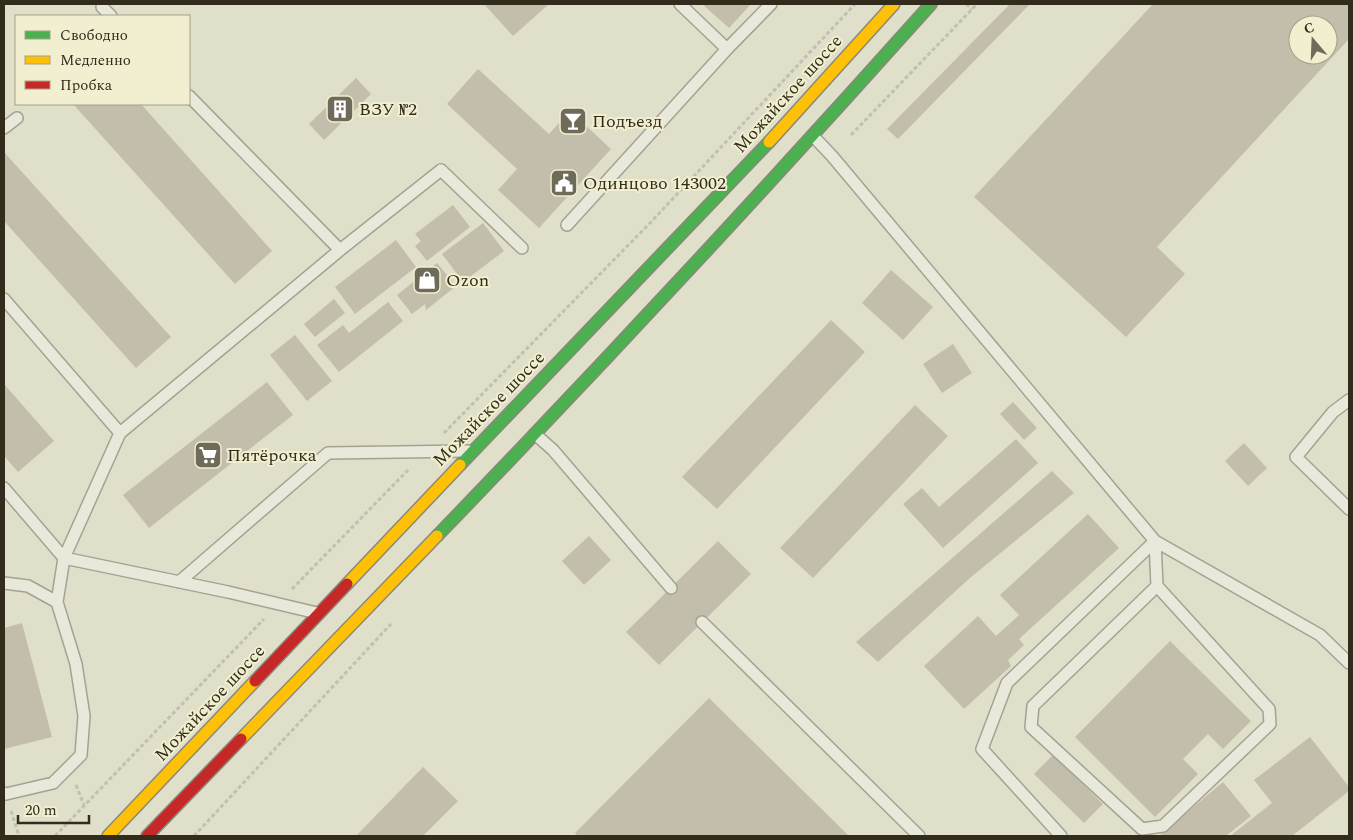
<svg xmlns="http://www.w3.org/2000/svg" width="1353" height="840" font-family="Spectral,serif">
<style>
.building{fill:#c3beab;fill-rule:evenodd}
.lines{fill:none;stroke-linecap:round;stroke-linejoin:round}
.lane-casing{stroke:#a5a294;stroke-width:14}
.fast-casing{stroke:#8a887a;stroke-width:14}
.slow-casing{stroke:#8a887a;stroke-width:14}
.jam-casing{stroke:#8a887a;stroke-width:14}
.path{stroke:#c1c0b3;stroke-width:3;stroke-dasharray:4 2.5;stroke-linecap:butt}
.lane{stroke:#e8e8db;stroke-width:11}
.fast{stroke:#4caf50;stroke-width:11}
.slow{stroke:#ffc107;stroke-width:11}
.jam{stroke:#c62828;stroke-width:11}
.labels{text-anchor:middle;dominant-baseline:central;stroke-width:4;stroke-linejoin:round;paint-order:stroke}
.street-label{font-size:18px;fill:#322c1d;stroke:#f1efcf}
.poi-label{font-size:18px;fill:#322c1d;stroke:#f1efcf;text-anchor:start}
</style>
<rect width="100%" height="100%" fill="#e0dfca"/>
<path class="building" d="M484 4H549L513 36Z
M702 4H751L729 28Z
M1010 4H1030L898 139 887 129Z
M1153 4H1349V39L1157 247 1185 274 1126 337 974 197ZM1298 25H1328V55H1298Z
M478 69 549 134 570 111 611 149 539 228 498 190 517 169 447 104Z
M356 78 371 94 324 140 309 124Z
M73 104H141L272 251 235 284Z
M4 152 171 337 136 368 4 221Z
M453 205 470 227 427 261 415 246 421 241 415 234Z
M483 223 504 251 463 282 442 254Z
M396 240 416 267 355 314 335 287Z
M437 263 456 286 426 310 425 304 412 314 397 295Z
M891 270 933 307 903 340 862 303Z
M334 299 345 313 315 337 304 324Z
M388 302 403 321 339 372 317 345 343 325 349 333Z
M831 320 865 352 717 509 682 477Z
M295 335 332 381 307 401 270 355Z
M953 344 972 373 942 393 923 364Z
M267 382 293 415 149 528 123 495Z
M4 384 54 441 18 472 4 456Z
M1013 402 1037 428 1024 440 1000 414Z
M915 405 948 436 813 578 780 548Z
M1016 439 1038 463 943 548 903 504 922 488 939 507Z
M1244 443 1267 468 1248 486 1225 461Z
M1052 471 1074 493 971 577 878 662 856 642Z
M1088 514 1119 548 1019 639 1024 645 1008 660 1011 666 964 709 924 666 978 616 996 636 1019 615 1000 595Z
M589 536 611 560 584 585 562 561Z
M718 541 751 574 659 665 626 632Z
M22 623 52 737 4 749V628Z
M1170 641 1251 721 1223 749 1208 734 1183 759 1198 774 1155 817 1075 737Z
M709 698 849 836H578L575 833Z
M1310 737 1349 787V791L1292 836H1230L1272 803 1254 780Z
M1053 755 1103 804 1084 823 1034 774Z
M423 767 458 801 423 836H356Z
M1223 782 1251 816 1226 836H1159Z"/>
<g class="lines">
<g class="lane-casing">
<path id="lane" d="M680 4 727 49
M102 7 111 16
M189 96 340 250
M4 128 17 118
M813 136 832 156 1155 541 1007 683 982 749 1061 836
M567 225 727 49 771 4
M4 299 120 433
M1349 400 1333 412 1296 457 1349 509
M535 434 553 450 671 588
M4 488 64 558 228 592 317 613
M1155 541 1157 586 1269 709 1270 724 1163 826 1142 829 1031 727 1033 706 1157 586
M1155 541 1320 635 1349 663
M179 582 328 453 469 451
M4 583 28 586 57 602
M702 622 919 836
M4 793 6 794 53 783 81 755 84 716 76 664 57 602 64 558 120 433 340 250 441 170 522 248"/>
</g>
<g class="fast-casing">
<path id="fast" d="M460 465 769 142
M437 536C605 362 770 184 931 4"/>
</g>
<g class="slow-casing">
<path id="slow" d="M769 142 894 4
M347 584 460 465
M241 739 437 536
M108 836 255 681"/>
</g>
<g class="jam-casing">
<path id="jam" d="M255 681 347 584
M147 836 241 739"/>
</g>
<path class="path" d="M966 4 972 9
M851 135 977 4
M444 433 651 222 855 4
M292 589 408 470
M76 785 84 805
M11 811 19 836
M55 836 264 619
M194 836 391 624"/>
<use href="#lane" class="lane"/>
<use href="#fast" class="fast"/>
<use href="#slow" class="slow"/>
<use href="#jam" class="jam"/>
</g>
<defs>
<g id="building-square" transform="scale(1.4375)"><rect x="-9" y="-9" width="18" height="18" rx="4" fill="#6f6b5a" stroke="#f1efcf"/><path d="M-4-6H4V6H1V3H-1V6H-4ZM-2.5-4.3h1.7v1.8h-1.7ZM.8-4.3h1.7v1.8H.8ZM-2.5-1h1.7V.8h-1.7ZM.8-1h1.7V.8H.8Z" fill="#fff"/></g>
<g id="bar-square" transform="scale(1.4375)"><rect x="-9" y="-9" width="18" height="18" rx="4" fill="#6f6b5a" stroke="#f1efcf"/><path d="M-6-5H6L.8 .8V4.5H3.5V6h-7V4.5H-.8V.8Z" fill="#fff"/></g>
<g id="civic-square" transform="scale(1.4375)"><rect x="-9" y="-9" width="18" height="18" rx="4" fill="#6f6b5a" stroke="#f1efcf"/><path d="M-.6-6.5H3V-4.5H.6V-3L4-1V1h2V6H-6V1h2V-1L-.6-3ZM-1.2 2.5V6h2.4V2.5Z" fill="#fff"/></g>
<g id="shop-square" transform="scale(1.4375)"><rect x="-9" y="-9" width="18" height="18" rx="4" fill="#6f6b5a" stroke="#f1efcf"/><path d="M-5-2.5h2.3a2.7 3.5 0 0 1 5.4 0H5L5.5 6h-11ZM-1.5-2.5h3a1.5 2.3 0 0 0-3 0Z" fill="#fff"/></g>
<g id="supermarket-square" transform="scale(1.4375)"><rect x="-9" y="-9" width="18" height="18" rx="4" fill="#6f6b5a" stroke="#f1efcf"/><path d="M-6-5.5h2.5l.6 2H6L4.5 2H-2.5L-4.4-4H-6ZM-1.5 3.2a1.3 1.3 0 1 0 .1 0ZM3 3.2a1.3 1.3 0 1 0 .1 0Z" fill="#fff"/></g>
</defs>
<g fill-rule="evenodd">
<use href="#building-square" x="340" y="109"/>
<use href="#bar-square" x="573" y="121"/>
<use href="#civic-square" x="564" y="183"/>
<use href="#shop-square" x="427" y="280"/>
<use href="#supermarket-square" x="208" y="455"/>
</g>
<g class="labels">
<g class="street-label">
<text transform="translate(788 94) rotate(-48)">Можайское шоссе</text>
<text transform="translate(489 409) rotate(-46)">Можайское шоссе</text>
<text transform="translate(210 703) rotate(-47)">Можайское шоссе</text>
</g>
<g class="poi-label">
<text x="359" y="109">ВЗУ №2</text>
<text x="592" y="121">Подъезд</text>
<text x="583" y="183">Одинцово 143002</text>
<text x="446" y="280">Ozon</text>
<text x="227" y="455">Пятёрочка</text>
</g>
</g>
<rect width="1353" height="840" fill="none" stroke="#322c1d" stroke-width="10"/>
<rect x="15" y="15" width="175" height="90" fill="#f1efcf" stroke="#a5a188"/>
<rect x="25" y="31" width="25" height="8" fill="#4caf50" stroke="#a5a188"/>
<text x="60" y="40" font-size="15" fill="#322c1d">Свободно</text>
<rect x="25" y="56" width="25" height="8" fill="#ffc107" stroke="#a5a188"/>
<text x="60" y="65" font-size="15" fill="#322c1d">Медленно</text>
<rect x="25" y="81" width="25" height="8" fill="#c62828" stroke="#a5a188"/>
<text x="60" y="90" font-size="15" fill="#322c1d">Пробка</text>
<g transform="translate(1313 40) rotate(341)"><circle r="24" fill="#f1efcf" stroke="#a5a188"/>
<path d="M0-4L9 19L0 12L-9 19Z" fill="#6f6b5a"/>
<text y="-8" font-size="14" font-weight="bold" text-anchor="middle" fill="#322c1d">С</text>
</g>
<path d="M18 815v8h71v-8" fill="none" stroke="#322c1d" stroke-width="2.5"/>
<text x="25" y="815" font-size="15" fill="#322c1d" stroke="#f1efcf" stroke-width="4" paint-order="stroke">20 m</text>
</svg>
